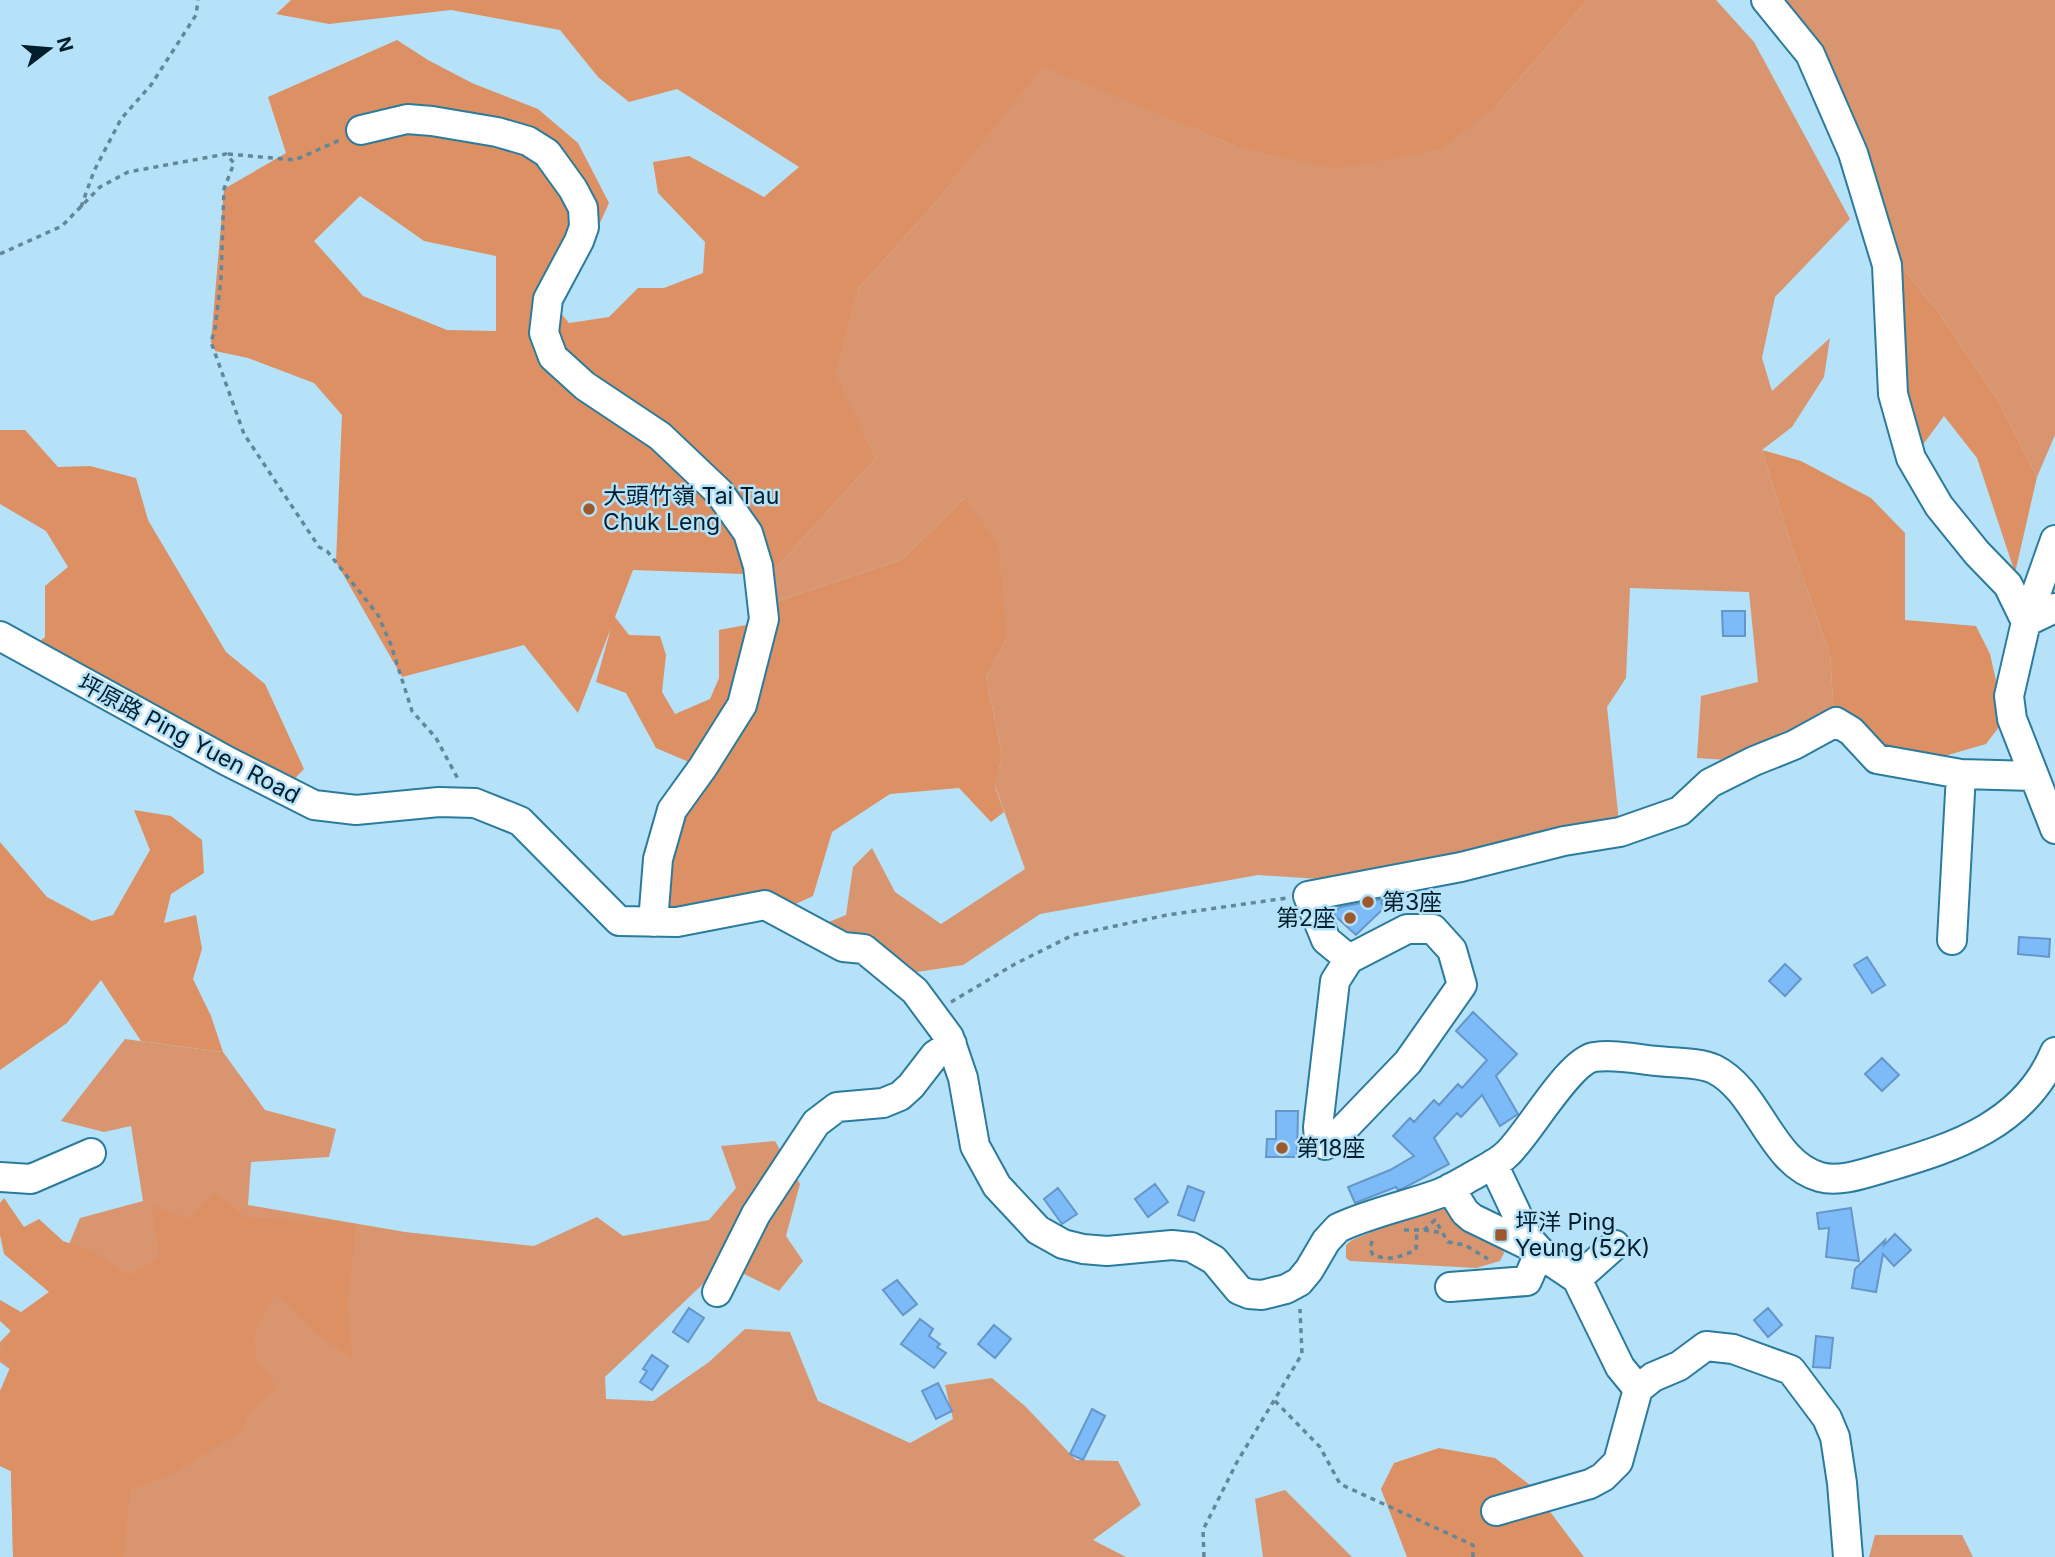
<svg xmlns="http://www.w3.org/2000/svg" width="2055" height="1557" font-family="Inter,'Noto Sans SC',sans-serif">
<style>
.green{fill:#d9956f}
.forest{fill:#dc9064;fill-rule:evenodd}
.building{fill:#7dbaf8;stroke:#6596c9;stroke-width:2}
.lines{fill:none;stroke-linecap:round;stroke-linejoin:round}
.minor-casing{stroke:#2b7b9d;stroke-width:32}
.path{stroke:#618799;stroke-width:3.5;stroke-dasharray:5 5;stroke-linecap:butt}
.minor{stroke:#fff;stroke-width:28}
.poi-dot{fill:#9e582d;stroke:#b5e2f8;stroke-width:2.5}
.labels{text-anchor:middle;dominant-baseline:central;stroke-width:5;stroke-linejoin:round;paint-order:stroke}
.poi-label{font-size:23px;fill:#001e2c;stroke:#b5e2f8;text-anchor:start}
.street-label{font-size:23px;fill:#001e2c;stroke:#b5e2f8}
</style>
<rect width="100%" height="100%" fill="#b5e2f8"/>
<path class="green" d="M1588 0H1716L1754 42 1850 219 1775 297 1762 358 1772 391 1830 338 1824 377 1792 427 1762 450 1788 535 1830 655 1834 716 1727 760 1697 758 1701 696 1758 682 1749 592 1630 588 1626 678 1607 707 1620 832 1381 883 1258 875 1040 914 963 965 904 974 819 926 846 915 853 867 872 848 895 892 941 924 1025 869 995 786 1002 755 986 677 1007 638 964 498 901 560 772 603 770 575 876 458 834 374 859 288 933 206 1043 65 1234 146 1495 107Z
M1782 0H2055V435L2037 477 1998 400 1937 310 1897 261Z
M125 1039 223 1052 265 1110 336 1129 329 1157 251 1162 248 1205 405 1232 534 1246 597 1217 623 1236 709 1220 736 1188 721 1146 775 1141 800 1184 786 1236 803 1261 779 1291 724 1264 605 1377 606 1399 653 1401 709 1362 745 1329 790 1332 818 1401 910 1443 953 1419 945 1385 992 1378 1026 1407 1076 1460 1118 1461 1141 1505 1093 1540 1126 1557H13L11 1471 0 1466 11 1370 0 1362V1342L49 1292 80 1218 143 1201 131 1126 104 1132 61 1121Z
M1443 1202 1502 1246 1504 1253 1500 1261 1476 1268 1350 1261 1346 1258V1245L1352 1240 1379 1229 1378 1222Z
M1285 1490 1352 1557H1263L1255 1499Z
M1875 1535H1962L1973 1557H1869Z"/>
<path class="forest" d="M291 0H1588L1495 107 1441 149 1335 169 1234 146 1043 66 933 206 859 288 835 374 876 458 770 575 633 570 615 617 629 635 660 636 666 655 662 692 675 714 710 699 719 678V630L746 625 744 653 772 603 901 560 964 498 998 544 1007 638 986 677 1002 755 995 787 1004 812 991 822 959 788 890 794 832 832 813 896 778 912 653 922 660 851 703 768 656 748 626 693 596 682 611 628 578 713 524 645 402 677 336 562 342 415 314 383 248 358 215 351 211 342 224 189 286 153 268 97 397 40 428 60 472 83 538 109 578 143 609 203 585 256 549 299 569 323 609 317 638 288H664L703 273 705 242 658 193 653 162 689 156 764 197 799 167 677 89 629 102 598 77 560 30 451 10 329 24 276 14ZM360 196 424 241 496 256V331L447 330 363 296 314 241Z
M1897 261 1937 310 1998 400 2037 477 2015 573 1977 458 1944 416 1922 446 1901 367Z
M0 430H25L58 467 90 466 136 478 148 520 226 652 265 684 304 769 284 790 27 652 45 637V586L68 567 46 531 0 504Z
M1762 450 1801 461 1871 498 1905 533V620L1976 626 1990 654 2000 698 1999 727 1986 744 1934 759 1883 753 1834 716 1830 655 1788 535Z
M134 810 171 816 202 840 204 873 171 894 164 923 196 915 202 949 193 979 211 1016 223 1052 141 1041 101 980 67 1023 0 1070V842L47 897 92 921 113 915 150 850Z
M214 1192 245 1217 356 1224 348 1304 352 1359 314 1332 276 1293 254 1333 256 1359 277 1387 249 1413 243 1431 173 1473 130 1490 124 1557H13L11 1471 0 1466V1391L12 1363 0 1360V1353L11 1331 0 1321V1300L21 1312 49 1292 4 1254 0 1235V1203L4 1198 24 1227 39 1219 63 1241 97 1253 128 1276 159 1258 152 1205 188 1219Z
M1439 1448 1495 1458 1530 1485 1584 1557H1407L1381 1489 1394 1463Z"/>
<path class="building" d="M1722 611H1745V636H1723Z
M1383 899 1381 903 1385 907 1356 935 1333 914 1340 907Z
M2019 937 2050 939 2049 957 2018 954Z
M1867 957 1885 985 1872 993 1854 965Z
M1785 964 1801 979 1785 996 1769 981Z
M1473 1012 1517 1054 1496 1076 1518 1114 1500 1126 1482 1095 1461 1117 1457 1113 1434 1138 1449 1164 1404 1188 1398 1190 1396 1187 1355 1203 1348 1187 1390 1170 1414 1156 1393 1136 1410 1118 1414 1122 1434 1100 1439 1105 1458 1084 1462 1088 1487 1060 1456 1031Z
M1882 1058 1899 1075 1882 1091 1865 1074Z
M1276 1111H1298L1297 1157H1266L1267 1139H1276Z
M1155 1184 1168 1202 1148 1217 1135 1199Z
M1188 1186 1204 1192 1194 1221 1178 1215Z
M1058 1188 1077 1214 1062 1224 1044 1199Z
M1851 1208 1859 1261 1826 1257 1829 1228 1819 1229 1817 1213Z
M1895 1234 1911 1250 1894 1266 1883 1254 1876 1292 1852 1288 1855 1269 1885 1240 1884 1245Z
M897 1280 917 1304 903 1315 883 1290Z
M689 1308 704 1318 688 1342 673 1332Z
M1768 1308 1782 1325 1768 1337 1754 1320Z
M920 1319 933 1329 929 1336 940 1344 937 1347 946 1353 934 1368 901 1344Z
M994 1325 1011 1339 995 1358 978 1344Z
M1816 1336 1833 1338 1830 1368 1813 1367Z
M652 1355 668 1366 652 1390 640 1382 647 1371 643 1369Z
M938 1383 952 1411 936 1419 922 1391Z
M1092 1409 1105 1416 1083 1460 1070 1454Z"/>
<g class="lines">
<g class="minor-casing">
<path id="minor" d="M1766 0 1810 54 1853 153 1887 265 1893 394 1911 458 1939 506 1977 553 2008 585 2026 622 2009 696 2012 719 2055 829
M361 130 407 119 432 121 497 132 528 141 547 153 573 189 583 208 584 227 579 241 548 299 544 333 553 357 585 386 660 436 719 492 748 533 758 566 764 619 742 705 703 767 672 810 658 859 653 922
M2026 622 2055 540
M2026 622 2055 608
M0 636 227 761 314 805 356 810 439 802 475 803 520 821 619 921 677 922 765 905 843 947 864 949 915 991 949 1037 963 1078 975 1146 997 1186 1038 1230 1063 1244 1083 1249 1107 1251 1172 1245 1191 1247 1214 1260 1239 1290 1249 1294 1262 1295 1286 1289 1299 1282 1309 1270 1326 1241 1338 1228C1370 1213 1405 1206 1438 1194 1451 1189 1463 1181 1476 1174 1486 1168 1498 1163 1507 1154 1528 1135 1568 1062 1594 1057 1615 1054 1637 1059 1657 1061 1674 1063 1699 1062 1714 1069 1759 1091 1770 1163 1820 1177 1841 1183 1868 1172 1887 1167 1956 1147 2025 1124 2055 1052
M1407 929H1433L1452 950 1462 985 1408 1062 1332 1141 1325 1145 1319 1140 1318 1127 1335 981 1349 959Z
M1952 940 1961 774
M1349 959 1326 940 1308 896 1461 867 1564 841 1620 832 1680 811 1710 783 1754 761 1794 745 1836 722 1851 731 1877 759 1961 774 2033 776
M1493 1164 1528 1238 1546 1258 1577 1279 1620 1367 1638 1389
M0 1177 31 1179 91 1153
M1577 1279 1615 1245
M1450 1287 1527 1281 1540 1251 1472 1218 1465 1212 1450 1188
M717 1292 756 1214 816 1123 837 1107 883 1103 900 1096 911 1086 935 1055 952 1044
M1496 1511 1590 1484 1603 1477 1618 1462 1638 1389 1653 1377 1679 1366 1706 1346 1733 1349 1791 1370 1827 1418 1835 1437 1842 1483 1848 1557"/>
</g>
<path class="path" d="M228 154 295 160 342 139
M81 207 94 171 121 119 151 85 196 15 198 0
M0 254 62 226 100 187 128 172 226 154 234 163 224 189 221 279 215 329 211 342 244 434 319 547 327 551 378 615 391 645 412 711 436 738 458 779
M951 1002 1015 964 1073 935 1167 915 1287 898
M1404 1230H1424L1435 1220 1448 1242 1465 1245 1488 1259
M1424 1230 1443 1233
M1372 1241 1370 1249 1373 1255C1391 1261 1400 1257 1416 1250L1417 1231
M1275 1401 1320 1447 1340 1484 1473 1545V1557
M1204 1557 1203 1530 1237 1462 1302 1354 1300 1309"/>
<use href="#minor" class="minor"/>
</g>
<g class="poi-dot">
<circle cx="589" cy="509" r="7"/>
<circle cx="1368" cy="902" r="7"/>
<circle cx="1350" cy="918" r="7"/>
<circle cx="1282" cy="1148" r="7"/>
<rect x="1494" y="1228" width="14" height="14" rx="3.5"/>
</g>
<g class="labels">
<g class="poi-label">
<text x="603" y="496">大頭竹嶺 Tai Tau<tspan x="603" dy="26">Chuk Leng</tspan></text>
<text x="1382" y="902">第3座</text>
<text x="1336" y="918" text-anchor="end">第2座</text>
<text x="1296" y="1148">第18座</text>
<text x="1515" y="1222">坪洋 Ping<tspan x="1515" dy="26">Yeung (52K)</tspan></text>
</g>
<g class="street-label">
<text transform="translate(189 739) rotate(28)">坪原路 Ping Yuen Road</text>
</g>
</g>
<g transform="translate(49 49) rotate(74)" stroke="#b5e2f8" stroke-width="5" paint-order="stroke">
<path d="M0-5L12 26L0 18L-12 26Z" fill="#001e2c"/>
<text y="-10" font-size="19" font-weight="bold" text-anchor="middle" fill="#001e2c">N</text>
</g>
</svg>
